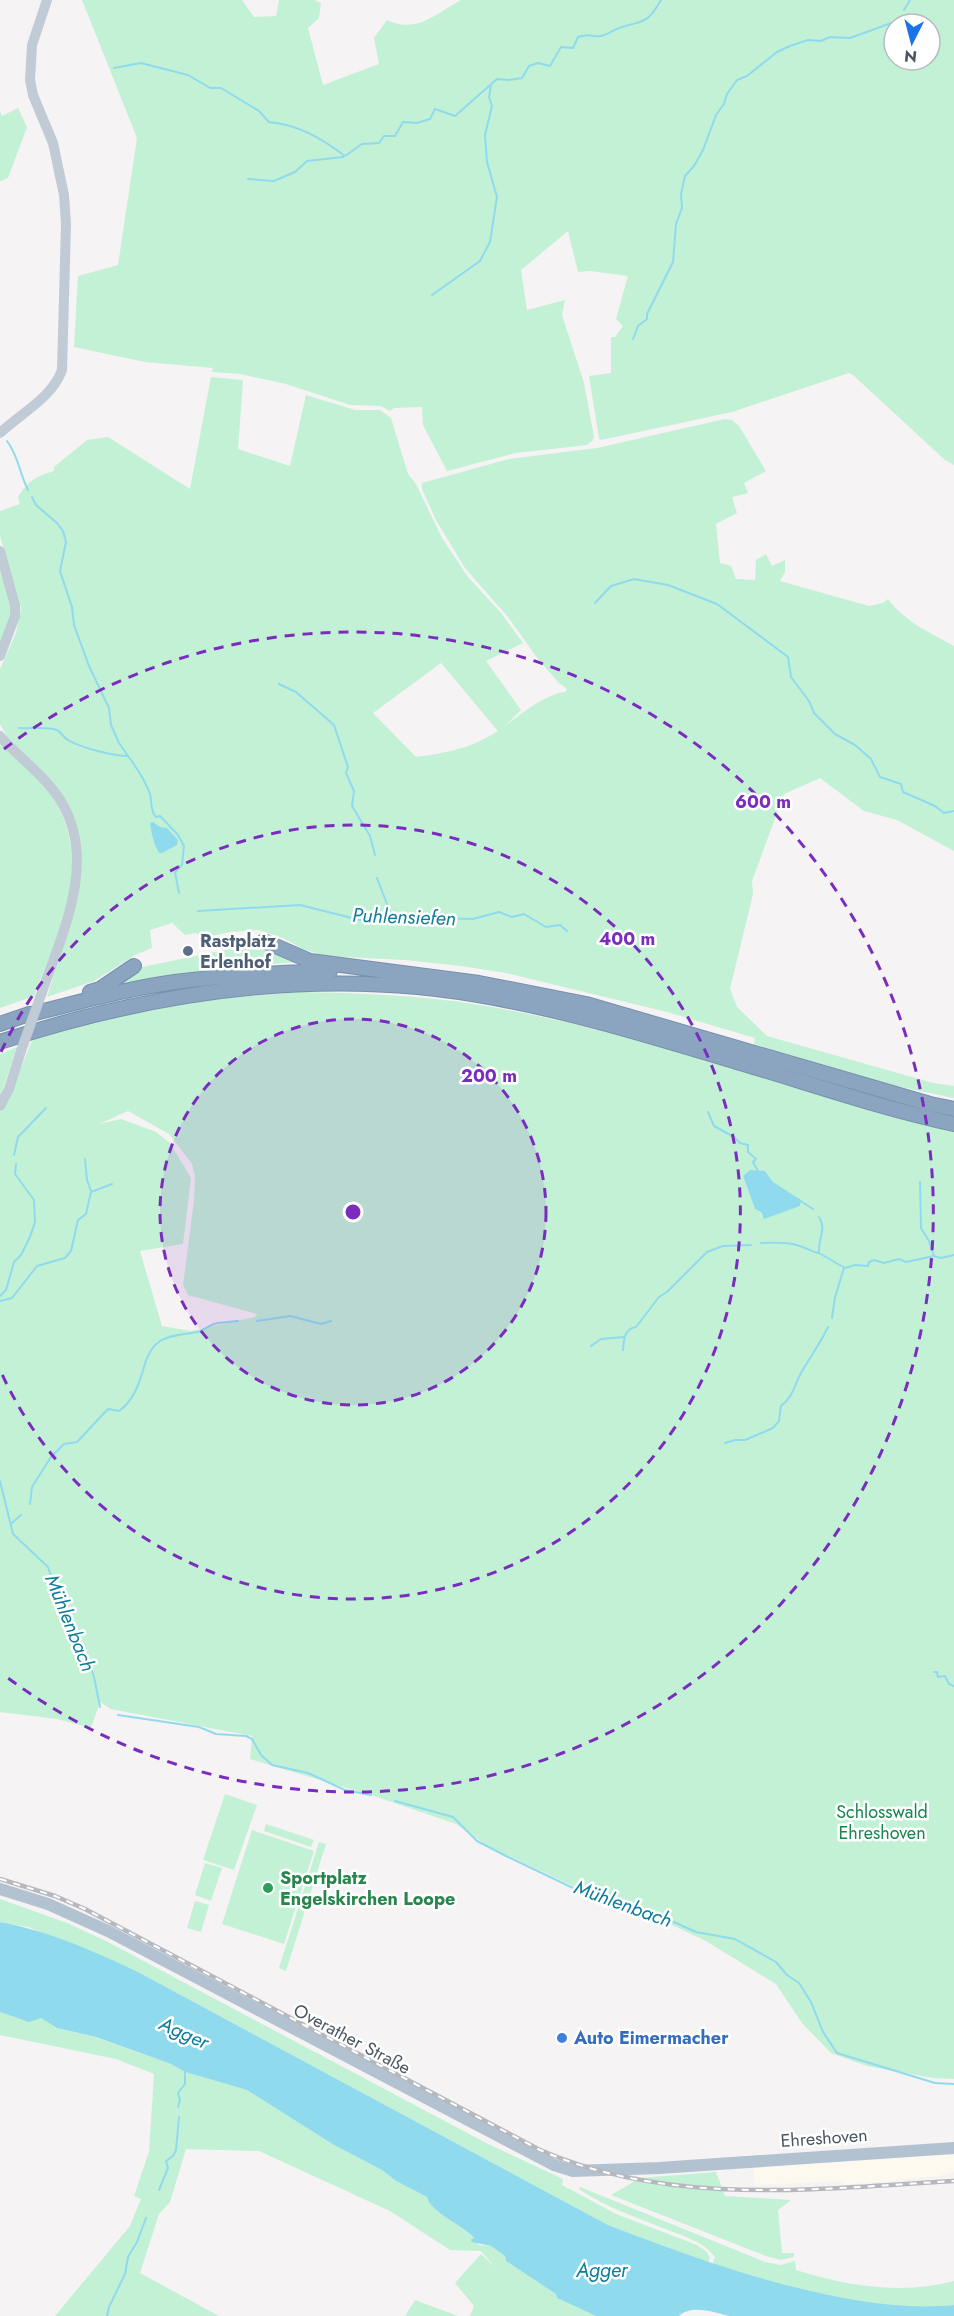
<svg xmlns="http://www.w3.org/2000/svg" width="954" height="2316" font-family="Jost,sans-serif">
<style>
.commercial{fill:#fdf9ef}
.green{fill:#c3f1d5;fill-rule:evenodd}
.water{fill:#90daee}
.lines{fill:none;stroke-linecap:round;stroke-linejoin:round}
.stream{stroke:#90daee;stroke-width:2}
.highway-casing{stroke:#7690ad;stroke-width:16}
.secondary{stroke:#c1cbd6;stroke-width:10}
.primary{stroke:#b3c2d1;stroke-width:12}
.highway{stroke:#8ba5c1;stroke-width:14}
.rail-casing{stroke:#b5b8bd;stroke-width:4.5}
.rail{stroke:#fff;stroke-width:2;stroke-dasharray:7;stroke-linecap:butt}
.secondary-bridge{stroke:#c1cbd6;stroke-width:10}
.ring{fill:none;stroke:#7b2cbf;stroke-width:3;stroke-dasharray:10 8}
.service-dot{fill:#5c6f8a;stroke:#fff;stroke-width:2}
.leisure-dot{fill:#2e9e5b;stroke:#fff;stroke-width:2}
.shop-dot{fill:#3f7fe0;stroke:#fff;stroke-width:2}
.labels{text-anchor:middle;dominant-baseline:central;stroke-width:5;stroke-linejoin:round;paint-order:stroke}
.service-label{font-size:18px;font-weight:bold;fill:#4e5e75;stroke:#fff;text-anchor:start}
.park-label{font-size:18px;fill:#17864f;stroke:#fff}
.leisure-label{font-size:18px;font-weight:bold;fill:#27864d;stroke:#fff;text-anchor:start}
.shop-label{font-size:18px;font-weight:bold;fill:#366cbe;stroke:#fff;text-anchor:start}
.street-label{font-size:18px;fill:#4a5661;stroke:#fff}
.water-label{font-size:20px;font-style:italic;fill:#0c7c9b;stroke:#fff}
.centre{fill:#7b2cbf;stroke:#fff;stroke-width:3}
.ring-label{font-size:18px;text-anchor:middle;font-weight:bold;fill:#7b2cbf;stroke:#fff;stroke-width:5;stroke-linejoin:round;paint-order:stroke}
</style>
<rect width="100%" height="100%" fill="#f5f3f3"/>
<path class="commercial" d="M941 2154 954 2156V2172L939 2176 844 2185 843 2181 755 2185 753 2168Z"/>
<path class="green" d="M82 0H242L254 17 276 16 279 0H314L321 3 319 18 308 28 323 85 379 64 374 38 387 20C416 34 436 14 461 0H954V465L945 460 853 375 849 373 732 412 601 440 599 438 589 376 611 373V337H615L623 326 616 319 628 276 590 271 578 272 568 231 521 270 527 310 565 300 562 315 584 383 594 437 592 441 587 445 516 453 447 471 423 425 422 407 394 408 390 411 381 406 350 405 286 384 240 374 212 372 213 368 145 362 74 347 78 276 118 265 137 138ZM894 24H930V60H894Z
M18 108 27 127 8 178 0 181V111L2 116Z
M211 377 243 380 238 449 290 466 306 395 355 410H380L391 418 408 474 416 484 442 538 468 577 501 613 523 643 486 661 521 710 505 726C520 715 545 694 565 692L567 689 559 683 538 659 508 617 465 568 436 520 422 489V483L509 459 597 448 725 419 732 420 739 426 766 471 744 483 748 493 732 497 737 513 716 524 720 563 731 566 736 579 755 580 756 560 766 554 772 566 785 560V572L780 581 869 606 883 603 888 599C905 622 929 632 954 646V851L897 820 864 811 820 778 784 794 752 881 753 894 730 989 737 1007 767 1036 933 1083 954 1086V1098L887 1084 754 1044 755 1038 667 1012 506 973 461 966 405 960 325 956 303 949 283 938 258 930 229 932 204 938 196 933 185 935 172 923 150 930 152 948 135 955 94 981 47 997 75 905 76 826 7 736 0 724V669L16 633 21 608 0 536V511L20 504 18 497C28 481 36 476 54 471V467L87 440 108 437 190 489ZM441 663 498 731C472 748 447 753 416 757L373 713Z
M0 563 11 603 12 619 0 647Z
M0 740C16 756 34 772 48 790 96 856 61 929 34 996L0 1008Z
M263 943 301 962 236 966 118 984 138 968 253 944Z
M299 992C359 993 420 995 480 1005 641 1032 796 1091 954 1131V2079L933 2078 867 2066 831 2053 802 2023 776 1984 706 1941 619 1900 616 1906 489 1847 456 1824 374 1796 250 1759 252 1736 111 1709 100 1702 91 1728 57 1719 0 1712V1113L11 1093 33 1038 151 1008 223 998ZM128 1111 169 1134 192 1164 195 1176 194 1201 183 1285 188 1295 257 1314 255 1317 191 1331 162 1326 140 1251 183 1244 191 1178 170 1143 156 1132 121 1119 99 1124ZM765 1171 773 1182 762 1217 761 1212 755 1209 743 1176Z
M17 1047 0 1098V1054Z
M225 1794 257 1805 234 1870 203 1860Z
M266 1824 314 1840 311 1847 264 1831Z
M252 1830 314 1851 284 1944 222 1924Z
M319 1842 326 1844 286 1971 279 1968Z
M205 1863 222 1868 211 1901 195 1895Z
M0 1899 67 1923 106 1941 488 2144 563 2179 562 2185 616 2214 697 2245 707 2252 710 2258 707 2264 608 2225 138 1972 28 1927 0 1922Z
M195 1901 209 1905 201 1932 187 1928Z
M0 2012C18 2018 23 2022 41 2018L57 2028 95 2037 171 2064 185 2072 247 2090 334 2145 382 2170 396 2181 427 2197C430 2212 468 2226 479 2245L491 2246 505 2256 506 2261 556 2294 557 2298 596 2316H470L474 2306 455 2283 481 2254 495 2267 481 2251 450 2250 390 2211 259 2151 186 2149 170 2202 159 2214 140 2273 219 2316H55L130 2226 141 2199 134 2196 149 2152 154 2074 116 2059 0 2035Z
M716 2172 725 2196 791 2200 778 2210 782 2253H794V2257L781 2260 766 2256 611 2195 640 2178Z
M580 2187 765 2262 781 2265 795 2261 796 2270C847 2286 901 2295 954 2281V2305C874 2316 786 2291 712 2266L715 2257C703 2241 683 2236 665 2229 636 2217 605 2207 579 2189Z
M415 2300 458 2316H405Z"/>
<path class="water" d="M153 822 160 827 167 828 178 840 177 845 162 853H159C154 845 151 832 150 823Z
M750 1170 765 1171 773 1182 801 1200 800 1206 764 1219 761 1212 755 1209 743 1176Z
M0 1922C49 1931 93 1951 138 1972L608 2225C703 2262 852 2316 954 2305V2316H729C714 2312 691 2304 679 2316H596L557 2298 556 2294 506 2261 505 2256 491 2246 472 2242 471 2240 474 2238C463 2225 430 2212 427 2197L396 2181 382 2170 334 2145 247 2090 185 2072 171 2064 96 2037 57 2028 41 2018 29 2022 0 2012Z"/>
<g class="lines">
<path class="stream" d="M904 10 910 0
M114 68 141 63 188 75 210 88H221L259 111 269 122C299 125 321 138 345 156L362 144 379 143 384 136H395L403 122 417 123 430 119 435 109 455 116 497 79 509 80 522 78 529 66 538 63 550 66 561 47 573 48 578 37C591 32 591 38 601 36 607 35 613 30 619 28 643 20 647 25 661 0
M248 179 274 181 295 172 307 161 343 157
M432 295 480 261 490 242 497 197 487 162 485 135 492 106 489 97 491 86
M633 339 638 326 647 319V314L673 262 676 224 682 208 681 194 685 176 694 166 703 150 716 115 724 104 727 94 737 80 747 76 777 52 790 46 808 40 821 41 830 37 850 38 897 21
M7 441C19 457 19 472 28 490
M32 497 36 505 57 523 63 531 66 542 60 571 72 607 74 625 89 666 109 708 111 725 119 743 128 756
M595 603 611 586 634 579 668 585 717 604 788 657 791 677 809 701 814 713 835 734 855 745 871 759 880 777 901 784 903 792 935 806 944 813 954 811
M279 684 296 692 334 725 348 767 346 773 354 791 352 806 370 836 375 855
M19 728C30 729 47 726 57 730 61 732 64 738 68 740 81 748 114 756 128 756 137 768 145 780 150 794 152 802 150 811 156 817L160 816 178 835 184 846 182 865 175 872 179 893
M377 878 392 917
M198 911 300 905 360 920 392 917 473 919 499 912 512 917 524 914 546 927 560 925 567 931
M708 1112 714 1126 734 1137 740 1143 748 1145V1152L756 1159 753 1162 759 1173
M14 1155 18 1137 46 1108
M85 1159 87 1180 91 1191
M920 1182 921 1228 929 1241 934 1256
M799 1200 813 1209
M819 1217C827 1229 818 1238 819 1253L845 1268 855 1265 868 1266 869 1262 874 1260 884 1263 899 1259 906 1262 934 1256 941 1258 954 1255
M761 1243C775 1243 791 1241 805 1248 810 1250 813 1252 818 1253
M0 1296 6 1290 14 1262 21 1255 30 1237 35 1222 34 1200 15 1174 16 1164
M0 1301 12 1298 37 1266 65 1258 71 1251 78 1220 86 1214 91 1192 112 1184
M832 1318 835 1297 844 1268
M257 1321 290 1316 321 1324 331 1321
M591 1346 601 1339 624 1337
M623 1350C624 1339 624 1329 636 1327L659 1297 667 1292 707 1252 723 1246 751 1245
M725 1443 735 1440H745L773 1428 779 1421 781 1406C793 1397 794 1386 801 1373 810 1357 820 1344 828 1327
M0 1481 13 1534 48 1567 70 1632 77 1644 84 1647 94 1677 100 1707
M30 1504 32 1487 51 1457 64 1444 77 1442 108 1409 119 1411C134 1400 139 1384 144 1367 153 1334 170 1337 198 1332 204 1330 208 1326 214 1324 222 1322 230 1322 238 1321
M12 1523 21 1515
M934 1672H937L938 1677 945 1676 949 1684 954 1686
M118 1715 199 1727 216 1734 246 1736 252 1739 261 1755 272 1765 308 1773 345 1790 371 1795
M395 1801 453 1817 477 1841 508 1857 598 1900 634 1904 696 1932 735 1939 776 1962 787 1975 799 1983 811 2002 823 2032 837 2053 935 2083 954 2084
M178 2107 180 2100 178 2093 185 2084V2071
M159 2190 168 2168 166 2161 173 2156 176 2150 179 2117
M107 2316 109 2307 125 2274 128 2257 137 2242 146 2218"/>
<g class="highway-casing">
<path id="highway" d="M264 941 310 961 479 983 586 1004 930 1104 954 1109
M90 992 100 989 134 966
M23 1016C73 1004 123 989 175 982 226 975 278 973 330 971
M0 1024 29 1014
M0 1042C159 990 328 966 494 998 576 1013 657 1038 737 1062 809 1083 880 1108 954 1124"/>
</g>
<path class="secondary" d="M0 433C21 413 52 398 62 370L66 224 64 195 53 143 33 95 30 80 32 45 47 0
M0 551 15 605V616L0 656
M0 736C19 758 47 777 62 803 97 863 62 934 42 992
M0 1106 9 1089 21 1051"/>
<path class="primary" d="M0 1889 48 1904 108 1931 508 2141 554 2165 573 2171 659 2168 954 2148"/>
<use href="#highway" class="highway"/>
<g class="rail-casing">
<path id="rail" d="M0 1879 55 1896 85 1909 540 2150C671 2207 815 2189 954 2181"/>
</g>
<use href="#rail" class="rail"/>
<path class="secondary-bridge" d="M21 1051 42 992"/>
</g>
<circle cx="353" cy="1212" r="193" fill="#7b2cbf" fill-opacity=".12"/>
<g class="ring">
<circle cx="353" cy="1212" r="193"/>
<path d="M1 1052A387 387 0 1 1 1 1372"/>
<path d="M4 749A580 580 0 1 1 4 1675"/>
</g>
<circle class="service-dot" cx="188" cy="951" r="6"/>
<circle class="leisure-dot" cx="268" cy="1888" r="6"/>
<circle class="shop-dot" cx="562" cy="2038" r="6"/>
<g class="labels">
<g class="service-label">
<text x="200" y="941">Rastplatz<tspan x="200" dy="21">Erlenhof</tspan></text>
</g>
<g class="park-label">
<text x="882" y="1812">Schlosswald<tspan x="882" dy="21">Ehreshoven</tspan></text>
</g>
<g class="leisure-label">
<text x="280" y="1878">Sportplatz<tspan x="280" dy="21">Engelskirchen Loope</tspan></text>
</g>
<g class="shop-label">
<text x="574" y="2038">Auto Eimermacher</text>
</g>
<g class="street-label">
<text transform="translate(352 2039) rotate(28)">Overather Straße</text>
<text transform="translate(824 2138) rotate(-4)">Ehreshoven</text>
</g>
<g class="water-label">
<text transform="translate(404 917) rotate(2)">Puhlensiefen</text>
<text transform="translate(70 1623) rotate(68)">Mühlenbach</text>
<text transform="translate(623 1904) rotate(20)">Mühlenbach</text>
<text transform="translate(184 2033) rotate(24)">Agger</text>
<text x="602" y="2270">Agger</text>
</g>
</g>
<circle cx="353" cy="1212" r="9" class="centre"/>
<g class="ring-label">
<text x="763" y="808">600 m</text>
<text x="627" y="945">400 m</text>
<text x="489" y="1082">200 m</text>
</g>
<g transform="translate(912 42) rotate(186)"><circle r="28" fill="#ffffff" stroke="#b7bbc0" stroke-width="1.5"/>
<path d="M0-4.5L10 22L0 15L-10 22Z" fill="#1a73e8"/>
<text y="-9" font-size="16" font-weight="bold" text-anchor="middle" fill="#4a5661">N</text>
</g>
</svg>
